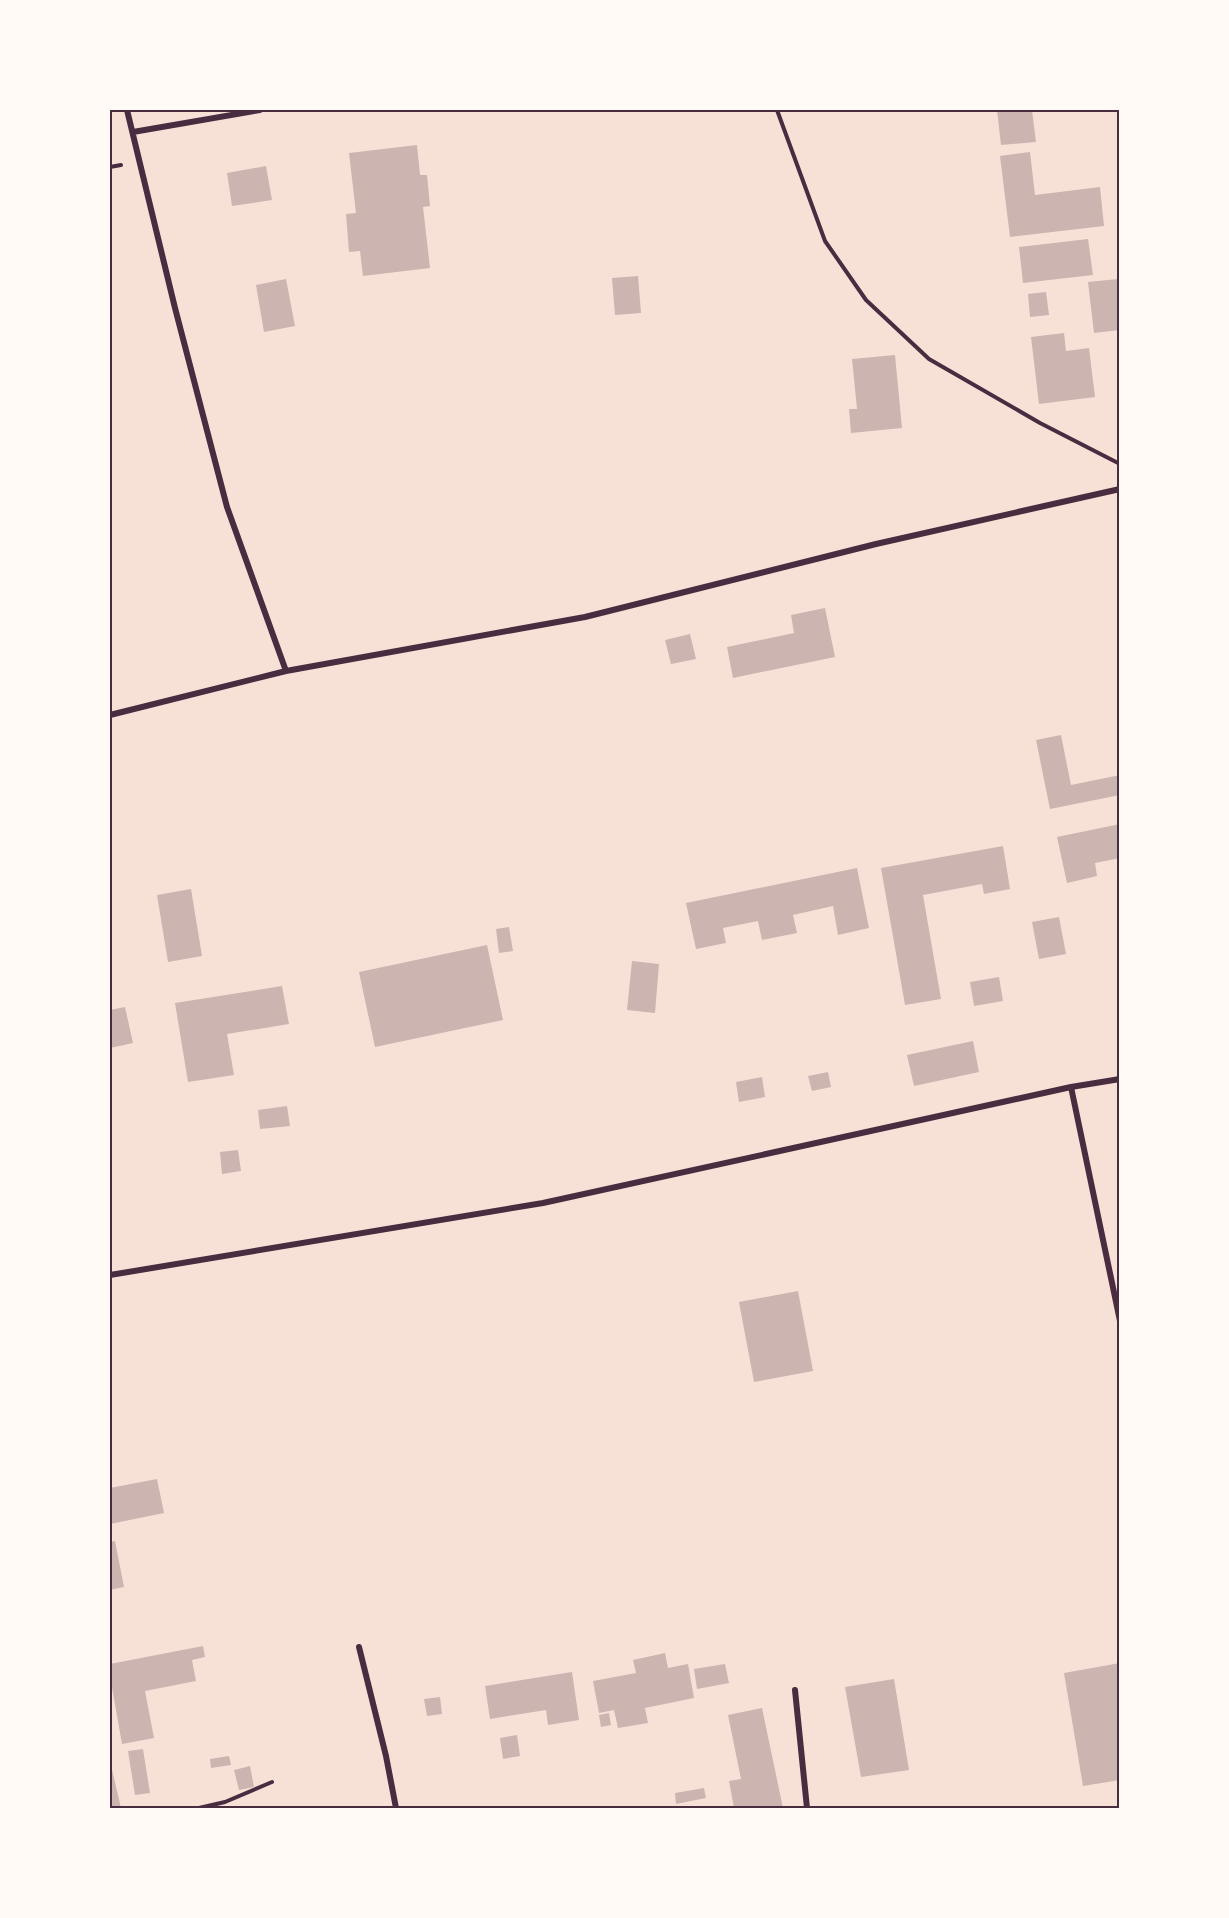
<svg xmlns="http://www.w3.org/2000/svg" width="1229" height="1918" font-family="'Roboto Condensed',sans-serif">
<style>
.building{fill:#ccb4b1}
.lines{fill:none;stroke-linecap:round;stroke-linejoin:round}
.path{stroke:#4a2c40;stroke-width:4}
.minor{stroke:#4a2c40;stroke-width:6}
.neatline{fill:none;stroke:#4a2c40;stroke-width:2}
</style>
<rect width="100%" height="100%" fill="#f7e1d7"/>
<path class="building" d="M997 110H1032L1036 142 1001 145Z
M417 145 420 175H427L430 206 423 207 430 268 363 276 360 251 349 252 346 214 356 213 349 153Z
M1030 152 1035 195 1100 187 1104 226 1010 237 1000 156Z
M266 166 272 200 232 206 227 173Z
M1088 239 1093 275 1023 283 1019 247Z
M638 276 641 313 615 315 612 278Z
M286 279 295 326 264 332 256 285Z
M1118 279 1120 330 1094 333 1088 282Z
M1046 292 1049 315 1030 317 1028 294Z
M1064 333 1066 351 1089 348 1095 397 1039 404 1031 337Z
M895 355 902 428 851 433 849 409H857L852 359Z
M825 608 835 657 733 678 727 647 794 633 791 615Z
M690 634 696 659 671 664 665 640Z
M1061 735 1071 785 1120 775V795L1050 809 1036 740Z
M1120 824V858L1095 863 1097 876 1067 883 1057 837Z
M1003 846 1010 889 984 894 982 884 923 895 941 999 905 1005 881 868Z
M857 868 869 928 838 935 833 906 793 915 797 933 762 940 758 921 723 928 726 943 696 949 686 903Z
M191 889 202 956 168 962 157 895Z
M1059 917 1066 954 1039 959 1032 922Z
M509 927 513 951 499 953 496 929Z
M487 945 503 1020 375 1047 359 972Z
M632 961 659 964 655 1013 627 1010Z
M999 977 1003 1001 974 1006 970 982Z
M282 986 289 1024 227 1034 234 1075 188 1082 175 1003Z
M125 1007 133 1043 110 1048V1010Z
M973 1041 979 1072 914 1086 907 1055Z
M828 1072 831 1087 812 1091 808 1076Z
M762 1077 765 1097 739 1102 736 1082Z
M287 1106 290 1126 260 1129 258 1110Z
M238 1150 241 1171 222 1174 220 1152Z
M798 1291 813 1371 754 1382 739 1302Z
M157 1479 164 1513 110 1524V1488Z
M115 1541 124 1587 110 1590V1542Z
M203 1646 205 1657 192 1660 196 1681 145 1691 154 1738 122 1744 110 1676V1664Z
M665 1653 668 1668 688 1664 694 1698 645 1708 648 1723 618 1728 614 1710 599 1713 593 1681 636 1673 633 1660Z
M1120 1663V1780L1083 1786 1064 1673Z
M725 1664 729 1683 697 1689 694 1669Z
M572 1672 579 1720 548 1725 546 1710 490 1719 485 1686Z
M894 1679 909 1770 861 1777 845 1687Z
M440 1697 442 1714 427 1716 424 1699Z
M762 1708 783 1808H734L729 1781 741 1779 728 1715Z
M609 1713 611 1725 601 1727 599 1715Z
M517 1735 520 1756 503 1759 500 1738Z
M143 1749 150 1793 135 1795 128 1751Z
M229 1756 231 1765 211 1768 210 1759Z
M110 1761 121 1808H110Z
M250 1766 254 1787 239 1790 234 1770Z
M704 1788 706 1798 676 1804 675 1793Z"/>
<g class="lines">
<path class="path" d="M777 110 825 241 866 300 929 359 1040 423 1120 464
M110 167 121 165
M199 1808 225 1802 272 1782"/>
<path class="minor" d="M127 110 175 308 227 507 286 671
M133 132 260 110
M110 715 286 671 585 617 876 544 1120 489
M1071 1087 1120 1321
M110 1275 543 1203 1071 1087 1120 1079
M359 1647 386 1756 396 1808
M795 1690 807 1808"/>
</g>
<rect width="1229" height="1918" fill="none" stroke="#fffaf5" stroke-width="222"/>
<rect x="111" y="111" width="1007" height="1696" class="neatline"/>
</svg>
